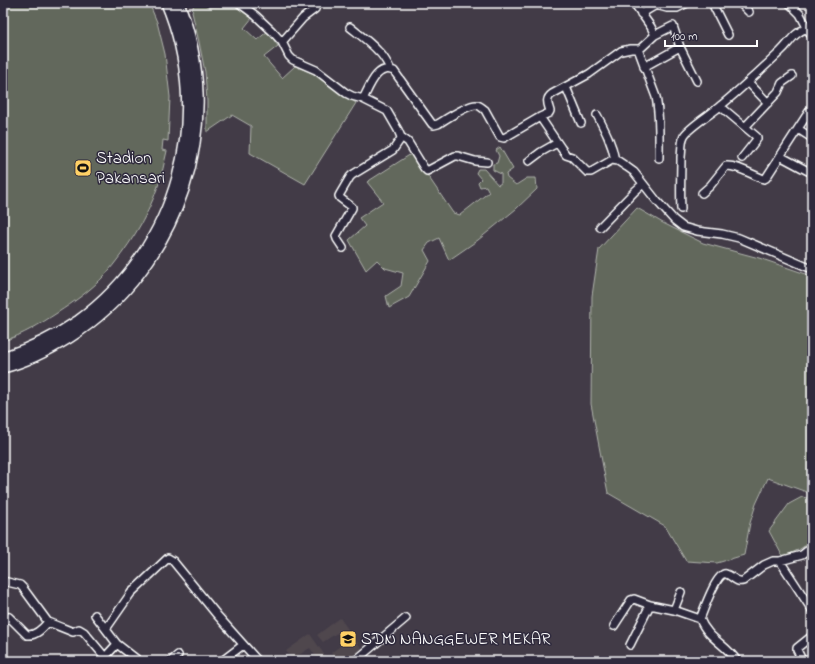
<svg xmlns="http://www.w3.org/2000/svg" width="815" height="664" font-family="'Indie Flower',sans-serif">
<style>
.built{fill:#4f474e}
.green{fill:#62685b;stroke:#b0b4ad}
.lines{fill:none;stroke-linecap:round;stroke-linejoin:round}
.street-casing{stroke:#fff;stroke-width:10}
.primary-casing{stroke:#fff;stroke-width:14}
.street{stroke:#2f2a3d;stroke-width:7}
.primary{stroke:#2f2a3d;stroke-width:11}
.labels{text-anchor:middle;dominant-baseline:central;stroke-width:3;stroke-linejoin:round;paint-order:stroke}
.poi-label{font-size:17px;fill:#fff;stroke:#2f2a3d;text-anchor:start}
</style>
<rect width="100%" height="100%" fill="#423b47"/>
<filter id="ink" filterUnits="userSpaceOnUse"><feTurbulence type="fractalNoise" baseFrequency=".025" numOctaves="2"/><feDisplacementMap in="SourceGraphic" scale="8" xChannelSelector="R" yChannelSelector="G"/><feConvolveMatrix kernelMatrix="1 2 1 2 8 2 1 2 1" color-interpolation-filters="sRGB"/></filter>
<g filter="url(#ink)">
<path class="built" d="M340 618 362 649 345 661H336L331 653 344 643 337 633 323 642 317 635Z
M310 634 326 657 321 661H319L310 648 292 659 286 651Z"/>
<path class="green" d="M3 3H149L157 22 165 54 170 97 168 141 163 140 162 150 167 151C164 163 162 175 158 186 147 219 127 249 105 275 91 290 74 302 57 313 40 324 23 335 3 341Z
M194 3H199L209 7 232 4 252 18 244 28 257 40 268 31 278 46 264 57 282 78 295 66 317 75 356 103 305 184 250 153 251 126 232 115 207 132V101L205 72 199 42 192 12Z
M500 147 513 169 506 174 507 178 516 185 527 178H536L537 189 516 209 478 240 449 260 439 238 429 243 424 250 430 261 409 297 389 308 386 296 401 286 403 273 385 268 377 260 366 270 349 240 365 226 359 218 383 202 367 182 411 154 415 157 453 213 460 215 489 192 486 186 480 187 478 182 481 179 476 173 478 169H484L498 185 501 183V174L493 170V164L497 163 499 156 496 150Z
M637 208 663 223 703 243 759 258 812 276V494L768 478 756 504 750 523 744 555 717 563 686 561 665 526 608 493 591 404 592 296 599 249Z
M802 497 812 499V541L800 549 783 557 769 531 789 504Z"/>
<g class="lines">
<g class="street-casing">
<path id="street" d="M239 3 255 15 272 31 282 42 289 56 293 60 316 70 346 93 352 96 363 99 387 111 398 130 401 137 400 140 393 150 352 175 350 177 340 194 339 196 340 198 352 207V208L336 236 337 239 343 248
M634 3 651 27 655 35
M713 3 714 7 728 35
M740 3 749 12
M789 3 800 14 812 37
M641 14 656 5 667 8H677L687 3
M350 27C360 35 370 42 378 51 384 56 387 63 391 70
M282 42 303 18 315 9
M638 49 656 97C660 117 659 138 659 158
M644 67 680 47
M748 82 768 103
M566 87 581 123
M363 99C369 88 377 63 394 71L432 124 434 125 438 124C446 119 467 105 476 105 480 105 482 108 485 110L500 137 504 138 540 117 549 113 550 111C548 104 545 99 552 94L589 74 621 51 631 49H640L655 35 673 26 680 47 697 81
M720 106 757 137V139L742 158
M597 115C605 130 612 143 615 160
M540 117 561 148 566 155 572 157 587 172H591L612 160 618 161 627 167 634 172 656 200 674 220 683 227 697 231 722 234 739 238 812 269
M745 127 778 92 782 83 792 76
M798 129 812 138
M401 137 404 139 408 142 424 168 427 171 455 156H458L475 161 487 162
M780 156 808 171
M529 161 541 152 557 143
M702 193 710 186 726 166C737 165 752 175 764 179L766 178 812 107
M681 209C680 191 681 174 681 157 682 150 681 142 684 136 688 128 711 114 719 107 740 90 760 71 780 52 791 42 792 34 807 28
M600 227 635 191 643 184
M780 561 812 610
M3 581 20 585 23 588 48 622
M674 610 681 592
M95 615 117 644 139 661
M3 622 9 617 27 635C36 636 43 628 48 622L73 632 79 629 84 632 105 657 106 656 117 644
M614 626 631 600 634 599 650 605 674 610 700 619
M106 629 131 593 168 558 173 561 217 615 258 661
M630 645 650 605
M801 658 797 650V648L812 636
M171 661 178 655
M222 661 243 645
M355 661 406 618
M737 661C727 645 707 638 700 619 703 612 717 571 726 574 733 576 736 583 743 581L764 565 773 561H780L802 555 812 547"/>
</g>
<g class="primary-casing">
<path id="primary" d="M3 358C30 349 56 337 79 321 179 248 214 116 167 3
M3 367C26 361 48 350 69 337 179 267 227 124 178 3"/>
</g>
<use href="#street" class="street"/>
<use href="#primary" class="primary"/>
</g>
</g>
<defs>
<g id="stadium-square" transform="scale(0.9)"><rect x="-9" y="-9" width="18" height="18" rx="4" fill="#ffd166" stroke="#2f2a3d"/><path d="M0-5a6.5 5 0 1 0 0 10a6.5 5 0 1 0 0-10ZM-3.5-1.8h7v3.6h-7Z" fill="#111"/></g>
<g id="school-square" transform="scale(0.9)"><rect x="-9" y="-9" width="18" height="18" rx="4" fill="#ffd166" stroke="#2f2a3d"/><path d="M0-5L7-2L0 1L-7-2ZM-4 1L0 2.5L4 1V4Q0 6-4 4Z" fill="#111"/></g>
</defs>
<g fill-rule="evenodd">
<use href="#stadium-square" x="83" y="168"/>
<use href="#school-square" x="348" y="639"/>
</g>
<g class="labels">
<g class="poi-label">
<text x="96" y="158">Stadion<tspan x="96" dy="20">Pakansari</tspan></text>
<text x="361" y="639">SDN NANGGEWER MEKAR</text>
</g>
</g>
<rect width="815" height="664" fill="none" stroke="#2f2a3d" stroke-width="16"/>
<rect x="8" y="8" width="799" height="648" fill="none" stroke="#fff" stroke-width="1.5" filter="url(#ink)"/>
<path d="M665 40v6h92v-6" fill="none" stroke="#ffffff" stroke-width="2"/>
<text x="671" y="40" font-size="12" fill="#ffffff" stroke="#2f2a3d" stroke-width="3" paint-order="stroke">100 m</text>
</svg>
